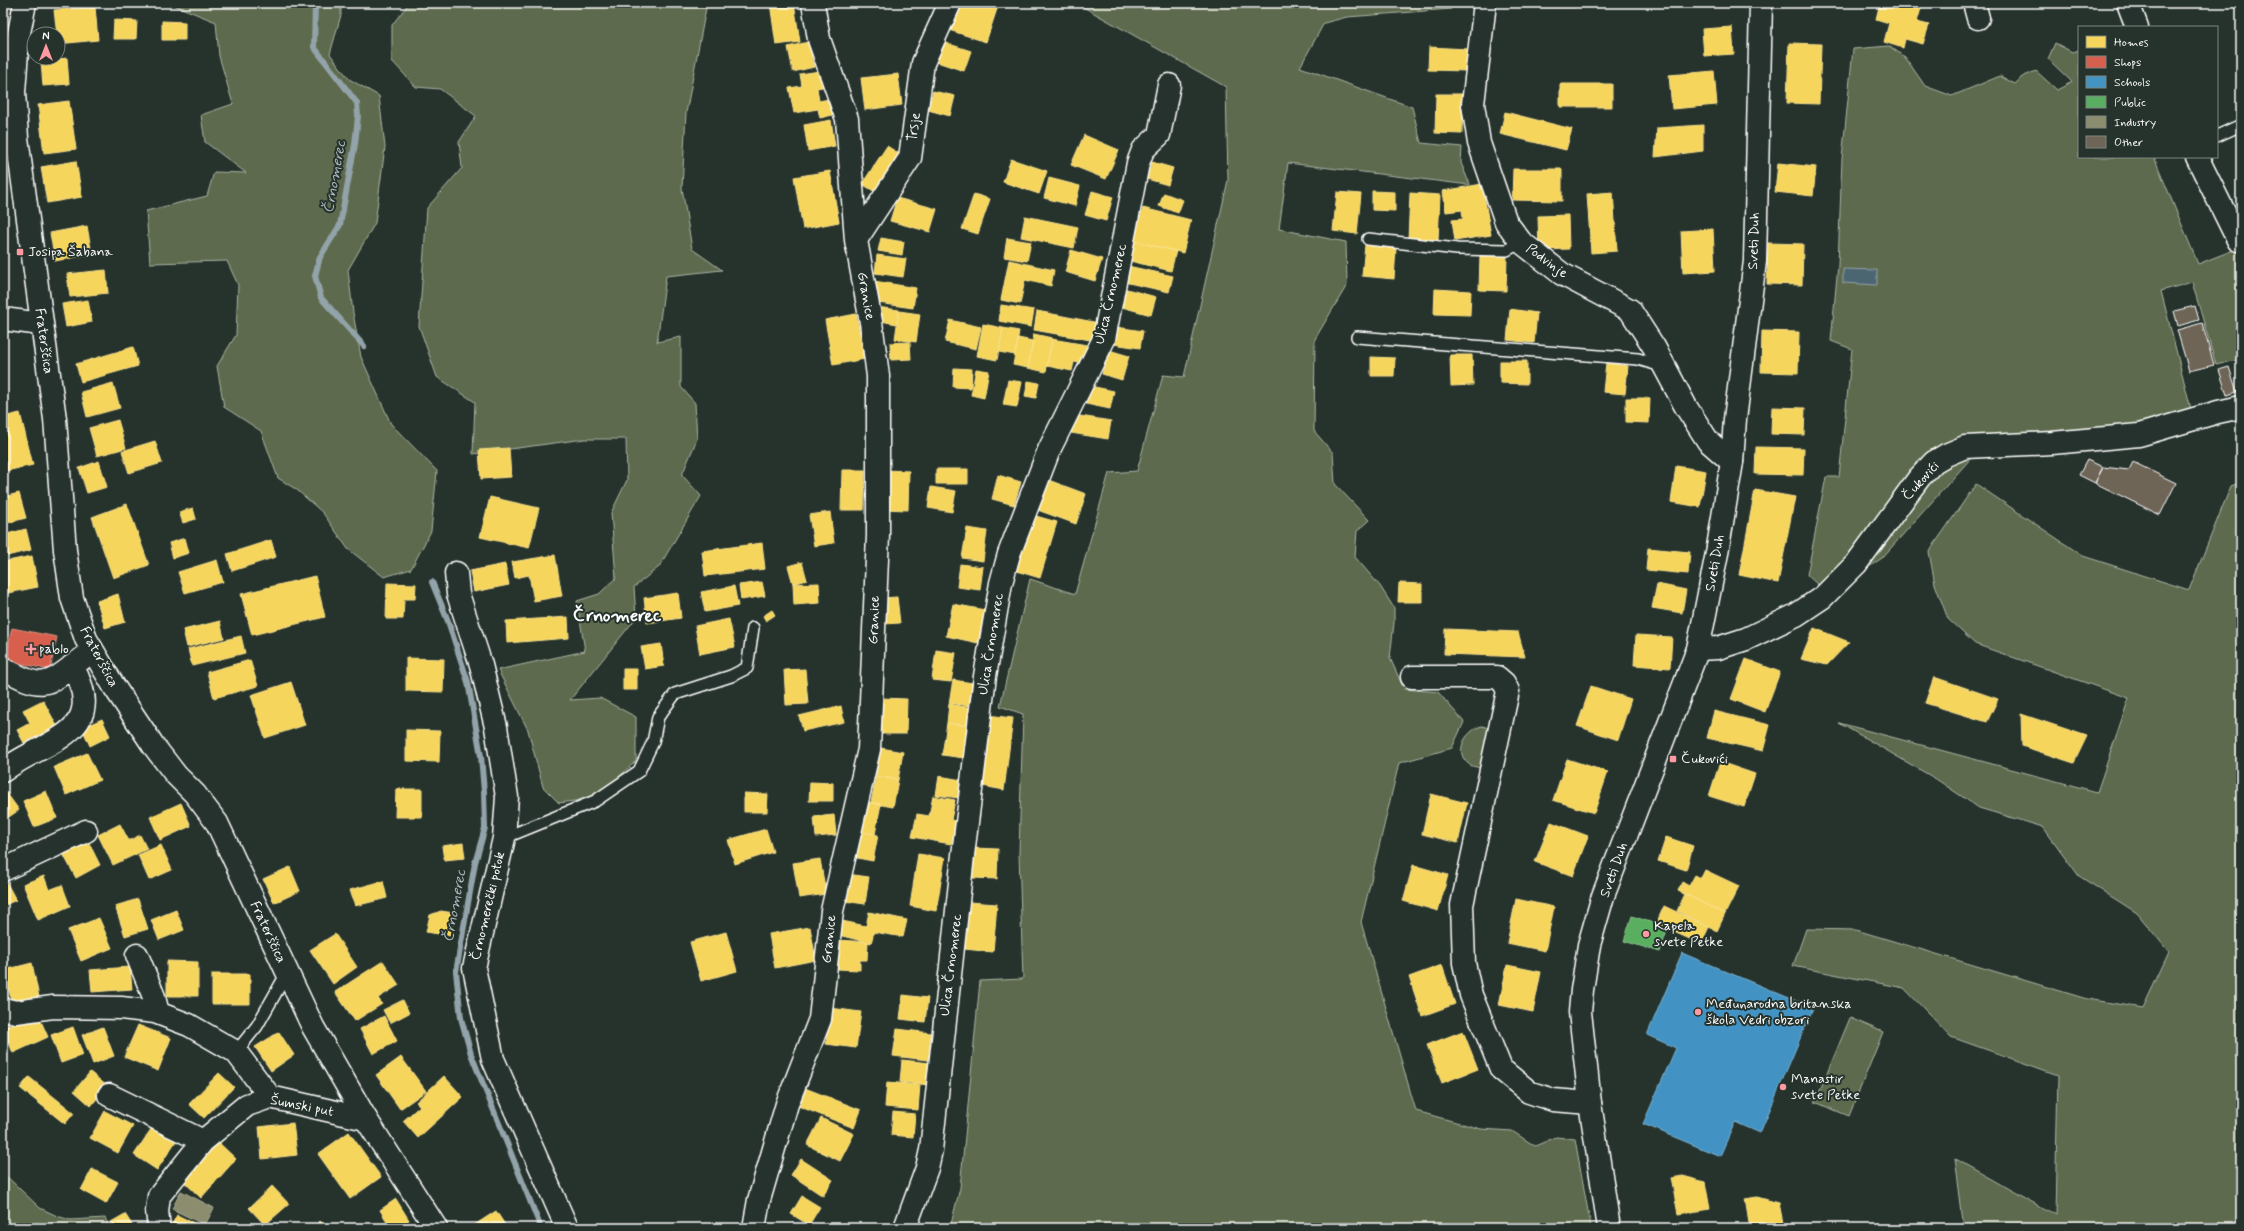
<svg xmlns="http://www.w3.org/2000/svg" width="2244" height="1231" font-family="Mynerve,sans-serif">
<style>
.green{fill:#5d6b4d;stroke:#aeb5a6}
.water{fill:#4b6671;stroke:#93a3aa}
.homes{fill:#f6d55c;stroke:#f9e28d}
.shops{fill:#d6604d;stroke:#e29082}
.schools{fill:#4393c3;stroke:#7bb3d5}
.public{fill:#5aae61;stroke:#8cc690}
.industry{fill:#8c8c6e;stroke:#aeae9a}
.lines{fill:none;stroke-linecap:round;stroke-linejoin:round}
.stream{stroke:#93a3aa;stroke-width:6}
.building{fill:#6e6556;stroke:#fff}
.lane-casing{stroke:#fff;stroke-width:14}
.street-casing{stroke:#fff;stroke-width:25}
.secondary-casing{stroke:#fff;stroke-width:25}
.lane{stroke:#26332d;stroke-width:11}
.street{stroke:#26332d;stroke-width:22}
.secondary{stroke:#26332d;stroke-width:22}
.poi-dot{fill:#ff9aa2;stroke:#26332d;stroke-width:1.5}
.labels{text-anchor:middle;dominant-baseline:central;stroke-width:4;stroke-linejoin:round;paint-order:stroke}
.street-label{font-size:14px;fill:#fff;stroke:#26332d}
.poi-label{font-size:14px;fill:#fff;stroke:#26332d;text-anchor:start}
.water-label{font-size:15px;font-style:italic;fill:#aebabf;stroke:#26332d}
.district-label{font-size:18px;font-weight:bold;fill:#fff;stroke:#26332d}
</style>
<rect width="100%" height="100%" fill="#26332d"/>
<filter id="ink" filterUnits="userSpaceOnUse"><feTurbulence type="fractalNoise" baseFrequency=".025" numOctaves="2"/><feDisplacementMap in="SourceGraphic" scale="8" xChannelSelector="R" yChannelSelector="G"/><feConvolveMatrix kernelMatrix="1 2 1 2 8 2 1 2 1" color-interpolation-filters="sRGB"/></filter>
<g filter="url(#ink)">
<path class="green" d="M169 3H341V15L330 54 349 79 379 96 385 147 375 223 348 270 353 313 361 357 391 424 437 471 431 531 411 569 384 577 348 549 323 513 297 490 278 478 261 431 224 407 217 366 236 335 238 285 227 261 150 263 146 211 207 196 214 172 246 173 205 142 201 115 233 104 219 56 216 22Z
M409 3H707L686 113 682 188 692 249 722 270 666 276 657 342 681 337V387L695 403 697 439 682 475 701 496 659 567 634 587 636 618 570 700 600 698 636 717V761L596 798 559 803 543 787 528 730 498 670 585 651 577 601 599 594 616 578 611 513 627 480 626 439H584L473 454 475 402 437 377 419 326 427 208 462 168 459 142 476 116 440 89 416 87 392 61V25Z
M1076 3H1453L1451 9 1347 17 1324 23 1300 67 1412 107 1421 143 1462 147 1461 163 1470 185 1288 163 1279 229 1346 242 1347 285 1315 339 1314 431 1333 453 1335 484 1369 520 1357 531 1355 557 1380 586 1394 608V623L1390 658 1404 689 1438 692 1464 722 1452 748 1399 763 1361 922 1416 1111 1481 1129 1512 1131 1535 1146 1556 1137 1575 1139 1591 1228H950L960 1188 980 981 1023 979 1019 853 1023 714 1000 706 1030 579 1075 594 1109 473 1137 471 1163 375 1184 377 1228 180 1226 87Z
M2055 43 2072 52 2079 50V157H2154L2198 264 2241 247V359L2216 365 2192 282 2161 291 2191 409 2083 438 1988 439 1882 558 1829 595 1807 575 1826 477H1839L1852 349 1831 341 1838 265 1842 159 1853 49 1889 46 1905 57 1925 86 1952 96 2000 76 2015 84 2022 77 2036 71 2057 90 2072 82 2048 59Z
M2241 482V1228H1963L1954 1158 2055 1215 2058 1075 1951 1037 1904 988 1793 966 1806 929 1856 930 2087 999 2143 1008 2169 952 2137 913 2079 876 2043 827 1979 808 1936 779 1839 723 2097 792 2129 698 1975 644 1948 619 1935 584 1929 552 1976 484 2083 556 2189 590 2231 486Z
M1482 726 1492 729 1483 769C1479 767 1474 767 1470 765 1452 753 1466 730 1482 726Z
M1850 1018 1883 1032 1849 1116 1815 1102Z
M3 1173 40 1208 57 1216 70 1220 105 1218 110 1228H3Z"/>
<path class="water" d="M1843 269 1877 270V285L1843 283Z"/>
<path class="homes" d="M770 3H794L800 42 776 45Z
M958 3H999L986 42 949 30Z
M1531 3H1575V7H1531Z
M1880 3 1898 7 1900 3 1922 5 1917 22 1929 25 1923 44 1905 39 1903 48 1884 42 1889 23 1876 19Z
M95 7 98 40 58 44 54 10Z
M114 20 137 21 136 39H113Z
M162 21 185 22V40H162Z
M1732 27 1734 54 1704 56 1702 29Z
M808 42 814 67 793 72 788 47Z
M943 42 971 51 964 71 937 62Z
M1789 43 1821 44 1819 104 1787 103Z
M1429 47 1468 49 1467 71 1428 70Z
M67 58 69 84 43 86 41 61Z
M826 70 828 86 817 88 819 101 834 98 837 114 820 118 818 109 794 113 789 88 802 86 800 74Z
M1714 71 1717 105 1672 109 1669 75Z
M898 74 902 105 865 110 861 78Z
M1560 84H1612V107H1560Z
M933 91 955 96 950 116 928 110Z
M1436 94H1463L1462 134 1435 133Z
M69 101 76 149 44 153 38 105Z
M1505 112 1572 129 1566 150 1500 134Z
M831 120 835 146 808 151 804 125Z
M1703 125V151L1655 157 1657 128Z
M1084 135 1119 150 1106 179 1071 165Z
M887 146 906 158 882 196 862 184Z
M1011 159 1047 171 1039 194 1003 182Z
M76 161 82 197 47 203 41 167Z
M1152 162 1173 168 1168 185 1147 179Z
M1778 163 1816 167 1813 196 1775 192Z
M1513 169H1562V201L1512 200Z
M830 171 839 222 803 229 794 177Z
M1049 178 1080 186 1075 206 1044 198Z
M1482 184 1491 235 1455 241 1452 220 1463 219 1462 210 1446 212 1443 191Z
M1092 191 1113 197 1106 221 1085 215Z
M1372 191 1395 192V211L1372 210Z
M1337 192 1361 194 1357 234 1333 231Z
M1613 192 1617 251 1591 253 1587 194Z
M1164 193 1183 200 1178 213 1159 206Z
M1410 193 1440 195 1438 241 1408 239Z
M974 194 990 199 978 234 962 229Z
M897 198 937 209 930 232 890 221Z
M1143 208 1191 220 1183 253 1134 241Z
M1568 215 1569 249 1539 250 1538 216Z
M1025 216 1078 227 1074 248 1021 237Z
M87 226 92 254 55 261 50 233Z
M1713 229 1715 271 1683 273 1681 231Z
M881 238 904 242 902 255 878 251Z
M1007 238 1031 242 1027 261 1004 257Z
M1134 241 1176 251 1171 271 1130 261Z
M1768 243 1803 244 1802 285 1767 284Z
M1365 245 1396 248 1394 279 1362 276Z
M1071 250 1102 259 1095 281 1065 272Z
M877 255 906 259 903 277 875 273Z
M1480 255 1507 256 1506 291 1479 290Z
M1009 260 1054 270 1051 286 1025 280 1020 304 1001 300Z
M1128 266 1173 276 1169 292 1124 282Z
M106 270 108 293 70 297 67 274Z
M874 281 916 288 913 308 871 302Z
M1123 288 1156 297 1151 315 1118 306Z
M1435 289 1471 291 1470 315 1434 314Z
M88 300 92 322 66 327 62 304Z
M1001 305 1034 310 1031 327 999 321Z
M877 307 899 310 897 324 875 320Z
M1510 309 1537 313 1534 343 1507 340Z
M899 311 920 314 916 342 895 339Z
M1037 311 1099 323 1096 341 1034 330Z
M856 314 865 359 833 365 825 320Z
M950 320 981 327 976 349 945 342Z
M983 324 1003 328 997 360 977 356Z
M1116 327 1143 331 1140 348 1113 344Z
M1003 328 1019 331 1015 355 999 352Z
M1762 331 1799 332 1798 373 1761 372Z
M1034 334 1052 338 1046 372 1028 368Z
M1018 338 1033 341 1028 368 1013 365Z
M1052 339 1093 346 1090 365 1074 362 1072 371 1047 366Z
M910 342 911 359 891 360 890 343Z
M133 347 138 366 81 382 76 364Z
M1109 350 1129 356 1122 380 1102 374Z
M1450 355H1472L1473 385 1451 386Z
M1371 357 1395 358 1394 376H1371Z
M1500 361H1527V384L1500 383Z
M1606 363 1628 366 1625 394 1603 392Z
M954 368 972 369 971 388 953 387Z
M976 369 989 371 984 398 971 395Z
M1008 380 1022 382 1017 407 1003 405Z
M1028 381 1039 383 1036 398 1025 396Z
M113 383 120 408 87 417 81 392Z
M1090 386 1114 391 1110 409 1086 404Z
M1626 398H1650L1649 423 1626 422Z
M1772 407 1805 408 1804 435 1771 434Z
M20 413 33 465 6 471 3 458V417Z
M1074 415 1111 421 1108 439 1071 433Z
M118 420 126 448 97 456 89 428Z
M155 441 162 463 129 473 122 451Z
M1756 447 1804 448 1803 475 1755 474Z
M509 448 511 477 481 479 479 450Z
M99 461 107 487 87 493 79 468Z
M1676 466 1706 471 1700 507 1671 502Z
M936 469H968V484H936Z
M842 470H865L864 510H841Z
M884 470 909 471 908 510 882 509Z
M998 475 1021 482 1014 505 992 499Z
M1043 478 1086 494 1076 524 1032 508Z
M931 487 956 491 952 512 928 508Z
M1755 490 1795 497 1778 583 1739 575Z
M19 493 26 518 3 524V497Z
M490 497 539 508 529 548 480 537Z
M127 504 149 565 113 578 92 517Z
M193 508 196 519 183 523 179 512Z
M830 512 834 543 814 546 809 515Z
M1029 514 1057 522 1040 578 1013 570Z
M967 528 987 531 983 561 962 558Z
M26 529 31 550 3 557V535Z
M185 538 189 553 173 558 169 543Z
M271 540 276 557 232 571 227 554Z
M762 543 765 569 705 576 702 551Z
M1648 548 1690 552 1688 574 1646 570Z
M555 555 562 596 534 601 529 575 515 578 512 562Z
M32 556 38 587 3 594V562Z
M217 560 223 582 185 593 178 572Z
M802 562 807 580 793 584 788 566Z
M505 564 509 585 474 592 470 571Z
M960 564 983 567 980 590 957 587Z
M315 576 325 617 252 635 241 594Z
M762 582 765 596 741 600 739 585Z
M387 583 416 584 415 599H404L403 619H386Z
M819 583 820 603 794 605 793 584Z
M1399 583 1422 584V602H1398Z
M1657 584 1686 590 1682 613 1652 608Z
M734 586 738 606 705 612 701 592Z
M678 593 681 618 647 623 644 598Z
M118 594 125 622 105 628 97 601Z
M897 597 900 623 884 624 882 598Z
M953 604 985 610 978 643 946 636Z
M772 610 775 615 766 621 763 616Z
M568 617 569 638 507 643 506 621Z
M729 619 735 647 700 654 695 626Z
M220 621 224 638 187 647 183 630Z
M1814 628 1849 642 1827 665 1801 659Z
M1445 629 1518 632 1525 657 1444 654Z
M1636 635 1672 637 1670 668 1634 665Z
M241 636 245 653 192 666 188 649Z
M661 644 664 666 645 669 641 647Z
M936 650 956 653 951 682 932 680Z
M406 658 444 659 443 692 406 691Z
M1746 659 1780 672 1765 712 1731 699Z
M250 660 258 686 214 698 207 672Z
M623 669H637V690H623Z
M805 669 808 704 786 705 784 670Z
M1934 677 1998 699 1987 722 1925 703Z
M953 680 973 683 970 706 949 703Z
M291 682 305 725 265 738 251 695Z
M1591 686 1631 699 1618 740 1577 726Z
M881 698 907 699 906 734H880Z
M43 700 57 726 24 743 17 730 30 723 23 710Z
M949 704 972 708 970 726 947 723Z
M841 706 844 722 803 731 799 716Z
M1714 711 1770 725 1763 751 1707 738Z
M2021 714 2087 736 2074 763 2022 746Z
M987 715 1013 718 1004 790 977 785Z
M102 719 110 736 90 746 82 728Z
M947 723 969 726 964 758 942 755Z
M406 730 440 731 439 762 406 761Z
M881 748 903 752 898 780 876 776Z
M87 753 100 780 66 795 54 767Z
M1567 759 1608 772 1594 813 1553 800Z
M1720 762 1755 774 1744 807 1709 796Z
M876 776 898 780 893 807 871 803Z
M939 776 962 780 959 798 936 795Z
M810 782 833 783V801H809Z
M3 788 19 810 3 821Z
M396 789H422V817H395Z
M46 791 57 818 34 827 23 801Z
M744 793 768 794 767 812H744Z
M1431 794 1467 803 1458 843 1422 834Z
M933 796 955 800 951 820 956 821 951 844 912 837 917 814 929 816Z
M863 801 881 804 875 834 857 831Z
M181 803 191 826 160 840 150 817Z
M834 815 836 835 816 837 814 817Z
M1551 822 1588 836 1573 876 1535 862Z
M120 824 129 841 140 835 147 849 113 865 98 835Z
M766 829 773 852 735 864 728 840Z
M857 831 878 835 873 861 852 857Z
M1666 837 1693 846 1686 870 1658 861Z
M87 839 100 865 76 878 62 852Z
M463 843 465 858 444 860 442 846Z
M161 845 172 870 149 880 138 855Z
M974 848 998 849 997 879 973 878Z
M918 854 945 858 936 911 910 906Z
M820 859 826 894 799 898 793 863Z
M1413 865 1448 875 1438 911 1403 901Z
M290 867 300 891 274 903 263 879Z
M1705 870 1739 886 1725 914 1678 891 1682 882 1689 886 1695 875 1701 878Z
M847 874 869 877 865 904 843 901Z
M3 876 16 900 3 906Z
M44 876 49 890 62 885 70 906 38 920 23 884Z
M383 881 387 898 355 906 350 890Z
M1685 894 1725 914 1717 931 1677 911Z
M138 899 148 929 125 936 115 906Z
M1516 899 1554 907 1545 951 1507 943Z
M969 902 997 904 993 952 964 949Z
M1664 906 1709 927 1701 944 1656 924Z
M176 910 184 930 159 940 151 920Z
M441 911 454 913 451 936 426 932 430 915Z
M869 912 907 920 903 937 874 932 871 943 838 935 842 921 866 926Z
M99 918 112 948 81 961 68 930Z
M810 927 816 960 775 968 769 934Z
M726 932 737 971 701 981 690 942Z
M335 934 357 967 333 984 310 950Z
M838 940 868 942 867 960H860V970L836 969Z
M167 961 198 962V996H167Z
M383 961 399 985 378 998 382 1004 355 1021 335 992Z
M32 963 39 997 12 1003 4 970Z
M1442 965 1455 1004 1422 1016 1409 977Z
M1507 965 1541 972 1533 1012 1499 1005Z
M130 967 132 989 92 992 90 970Z
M212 974H250V1004H212Z
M903 995 928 998 925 1022 900 1019Z
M403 1000 409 1013 390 1023 383 1010Z
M830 1008 861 1012 856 1048 826 1044Z
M37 1012 48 1037 13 1053 3 1028Z
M384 1016 397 1041 373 1054 360 1029Z
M138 1025 171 1038 158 1071 124 1057Z
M73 1027 83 1055 61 1063 51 1035Z
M103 1027 114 1056 93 1064 82 1035Z
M897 1029 931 1033 928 1060 893 1056Z
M1463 1031 1478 1069 1442 1083 1427 1045Z
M279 1032 294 1055 271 1071 255 1047Z
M401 1057 426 1091 400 1109 376 1075Z
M902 1060 931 1063 929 1085 900 1082Z
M90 1072 107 1086 91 1106 74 1091Z
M219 1073 234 1087 204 1118 189 1104Z
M444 1076 463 1097 418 1138 403 1121 420 1106 416 1102Z
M29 1077 74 1113 65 1124 20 1088Z
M887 1082 920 1085 918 1110 885 1107Z
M805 1088 861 1110 854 1128 798 1106Z
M105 1111 133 1126 118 1153 90 1138Z
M893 1112 915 1114 913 1137 891 1135Z
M821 1118 854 1134 840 1161 807 1145Z
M293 1123 297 1155 262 1159 259 1127Z
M153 1126 176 1141 157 1170 134 1155Z
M349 1132 381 1177 350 1199 318 1154Z
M215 1139 236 1159 201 1198 179 1177Z
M801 1159 833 1180 823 1196 791 1175Z
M92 1169 118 1182 106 1204 81 1190Z
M1683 1176 1705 1182 1710 1209 1678 1214 1671 1178Z
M272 1186 289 1204 265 1225 249 1208Z
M802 1196 820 1207 809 1225 791 1214Z
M1757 1197 1779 1203 1784 1228H1750L1745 1199Z
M396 1199 409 1220 398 1228H391L380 1210Z
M496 1211 507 1228H470Z
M125 1214 134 1228H115L111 1222Z
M177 1215 202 1227V1228H170Z
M320 1221 326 1228H313Z"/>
<path class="shops" d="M12 628 57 637 50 670 5 660Z"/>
<path class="schools" d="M1682 953 1813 1008 1760 1133 1735 1122 1720 1156 1643 1124 1676 1048 1647 1035Z"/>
<path class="public" d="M1632 916 1668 928 1660 952 1624 941Z"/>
<path class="industry" d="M181 1191 214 1208 205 1225 172 1209Z"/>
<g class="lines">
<path class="stream" d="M315 3 314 47 357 103 358 116 355 144 340 225 320 257 315 276 321 298 364 346
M432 582 448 621 468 682 481 756 484 792 485 828 475 863 456 972 461 1018 471 1054 541 1228"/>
</g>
<path class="building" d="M2195 306 2199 320 2178 326 2174 311Z
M2202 323 2214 365 2189 371 2177 330Z
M2229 367 2237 392 2227 395 2219 370Z
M2087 460 2103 467 2095 483 2079 475Z
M2133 462 2176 483 2160 515 2095 483 2103 467 2129 470Z"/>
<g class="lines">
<g class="lane-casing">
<path id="lane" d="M2217 136 2241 125
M1368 239 1457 249 1507 250 1521 242
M1357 337 1638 359 1662 366
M504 838 595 801 639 771 653 742 658 717 675 694 731 676 747 668 753 628
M236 1052 257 1026 287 973"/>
</g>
<g class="street-casing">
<path id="street" d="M1485 3 1473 104 1479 143 1506 222 1521 242 1562 274 1630 310 1654 347 1686 407 1708 441 1732 462
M1974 3 1978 18
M2128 3 2137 27
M2197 157 2238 240 2241 241
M856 240 910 158 923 63 950 3
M3 319 41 324
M456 573 458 594 481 665 496 727 507 797 504 838 474 968 493 1059 567 1228
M1698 649 1718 648 1746 639 1796 615 1823 597 1856 564 1919 478 1934 462 1946 455 1965 447 2052 443 2139 435 2218 412 2241 407
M3 668C45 692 48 685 83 658
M1412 677H1497L1504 683 1508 691 1462 905 1464 963 1471 995 1501 1069 1529 1092 1553 1100 1590 1103
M3 771C42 740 112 735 72 666
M3 870 86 831
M137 955 154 997 158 1013
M3 1009 16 1012 53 1007 121 1008 155 1012 189 1025 236 1052 270 1097
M109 1095 203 1141 247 1105 270 1097 366 1119
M159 1228 157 1211 159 1196 203 1141
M754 1228 759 1200 787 1104 820 1019 832 911 869 749 878 535V376L871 322 856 240 847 119 819 39 813 3
M905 1228 927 1168 931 1150 963 855 985 676 1001 583 1009 554 1049 450 1104 339 1138 163 1143 150 1159 135 1169 85"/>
</g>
<g class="secondary-casing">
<path id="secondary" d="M25 3 18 38 14 92 17 138 55 419 65 550 72 598 86 639 115 688 153 745 176 775 195 794 217 823 313 1027 366 1119 436 1228
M1609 1228 1590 1103 1580 1012 1582 990 1589 945 1603 896 1698 649 1717 553 1732 462 1735 419 1755 261 1761 3"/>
</g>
<use href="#lane" class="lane"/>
<use href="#street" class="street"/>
<use href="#secondary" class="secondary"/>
</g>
</g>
<g class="poi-dot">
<rect x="16" y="248" width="8" height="8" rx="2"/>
<path d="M29 643h4v4h4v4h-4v4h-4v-4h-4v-4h4z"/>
<rect x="1669" y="755" width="8" height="8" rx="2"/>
<circle cx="1646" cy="934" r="4"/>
<circle cx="1698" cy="1012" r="4"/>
<circle cx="1783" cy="1087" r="4"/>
</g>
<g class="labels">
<g class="street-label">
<text transform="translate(914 127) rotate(-82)">Trsje</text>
<text transform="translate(1754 241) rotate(-88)">Sveti Duh</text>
<text transform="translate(1547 261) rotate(36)">Podvinje</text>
<text transform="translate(1111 294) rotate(-77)">Ulica Črnomerec</text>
<text transform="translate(866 296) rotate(80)">Granice</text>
<text transform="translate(44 341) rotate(82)">Fraterščica</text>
<text transform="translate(1921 481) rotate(-48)">Čukovići</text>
<text transform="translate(1715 563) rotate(-80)">Sveti Duh</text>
<text transform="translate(874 620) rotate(-88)">Granice</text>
<text transform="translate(991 644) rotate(-81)">Ulica Črnomerec</text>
<text transform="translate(99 657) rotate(62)">Fraterščica</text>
<text transform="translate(1614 870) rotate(-70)">Sveti Duh</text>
<text transform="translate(488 906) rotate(-77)">Črnomerečki potok</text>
<text transform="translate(268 932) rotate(65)">Fraterščica</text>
<text transform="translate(829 939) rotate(-84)">Granice</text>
<text transform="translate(951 965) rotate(-83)">Ulica Črnomerec</text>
<text transform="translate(302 1106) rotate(11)">Šumski put</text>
</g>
<g class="poi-label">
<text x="28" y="252">Josipa Šabana</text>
<text x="39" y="649">pablo</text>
<text x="1681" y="759">Čukovići</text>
<text x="1654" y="926">Kapela<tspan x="1654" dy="16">svete Petke</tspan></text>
<text x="1706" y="1004">Međunarodna britanska<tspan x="1706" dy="16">škola Vedri obzori</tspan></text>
<text x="1791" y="1079">Manastir<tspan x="1791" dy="16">svete Petke</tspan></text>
</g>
<g class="water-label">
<text transform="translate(335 177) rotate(-80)">Črnomerec</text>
<text transform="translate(455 906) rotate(-80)">Črnomerec</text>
</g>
<g class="district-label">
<text x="617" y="616">Črnomerec</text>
</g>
</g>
<rect width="2244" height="1231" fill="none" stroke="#26332d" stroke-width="16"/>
<rect x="8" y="8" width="2228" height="1215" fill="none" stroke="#fff" stroke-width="1.5" filter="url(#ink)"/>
<rect x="2078" y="26" width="140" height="132" fill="#26332d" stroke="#7d8581"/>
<rect x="2086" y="36" width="20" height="12" fill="#f6d55c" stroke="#7d8581"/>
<text x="2114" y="46" font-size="12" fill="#ffffff">Homes</text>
<rect x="2086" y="56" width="20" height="12" fill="#d6604d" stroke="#7d8581"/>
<text x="2114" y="66" font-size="12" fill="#ffffff">Shops</text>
<rect x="2086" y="76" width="20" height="12" fill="#4393c3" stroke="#7d8581"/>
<text x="2114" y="86" font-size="12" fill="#ffffff">Schools</text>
<rect x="2086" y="96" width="20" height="12" fill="#5aae61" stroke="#7d8581"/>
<text x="2114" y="106" font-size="12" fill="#ffffff">Public</text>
<rect x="2086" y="116" width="20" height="12" fill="#8c8c6e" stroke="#7d8581"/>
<text x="2114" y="126" font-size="12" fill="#ffffff">Industry</text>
<rect x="2086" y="136" width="20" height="12" fill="#6e6556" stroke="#7d8581"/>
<text x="2114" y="146" font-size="12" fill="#ffffff">Other</text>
<g transform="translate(46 46)"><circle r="19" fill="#26332d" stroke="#7d8581"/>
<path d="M0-3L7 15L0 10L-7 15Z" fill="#ff9aa2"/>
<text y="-6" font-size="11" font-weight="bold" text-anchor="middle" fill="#ffffff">N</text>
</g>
</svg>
